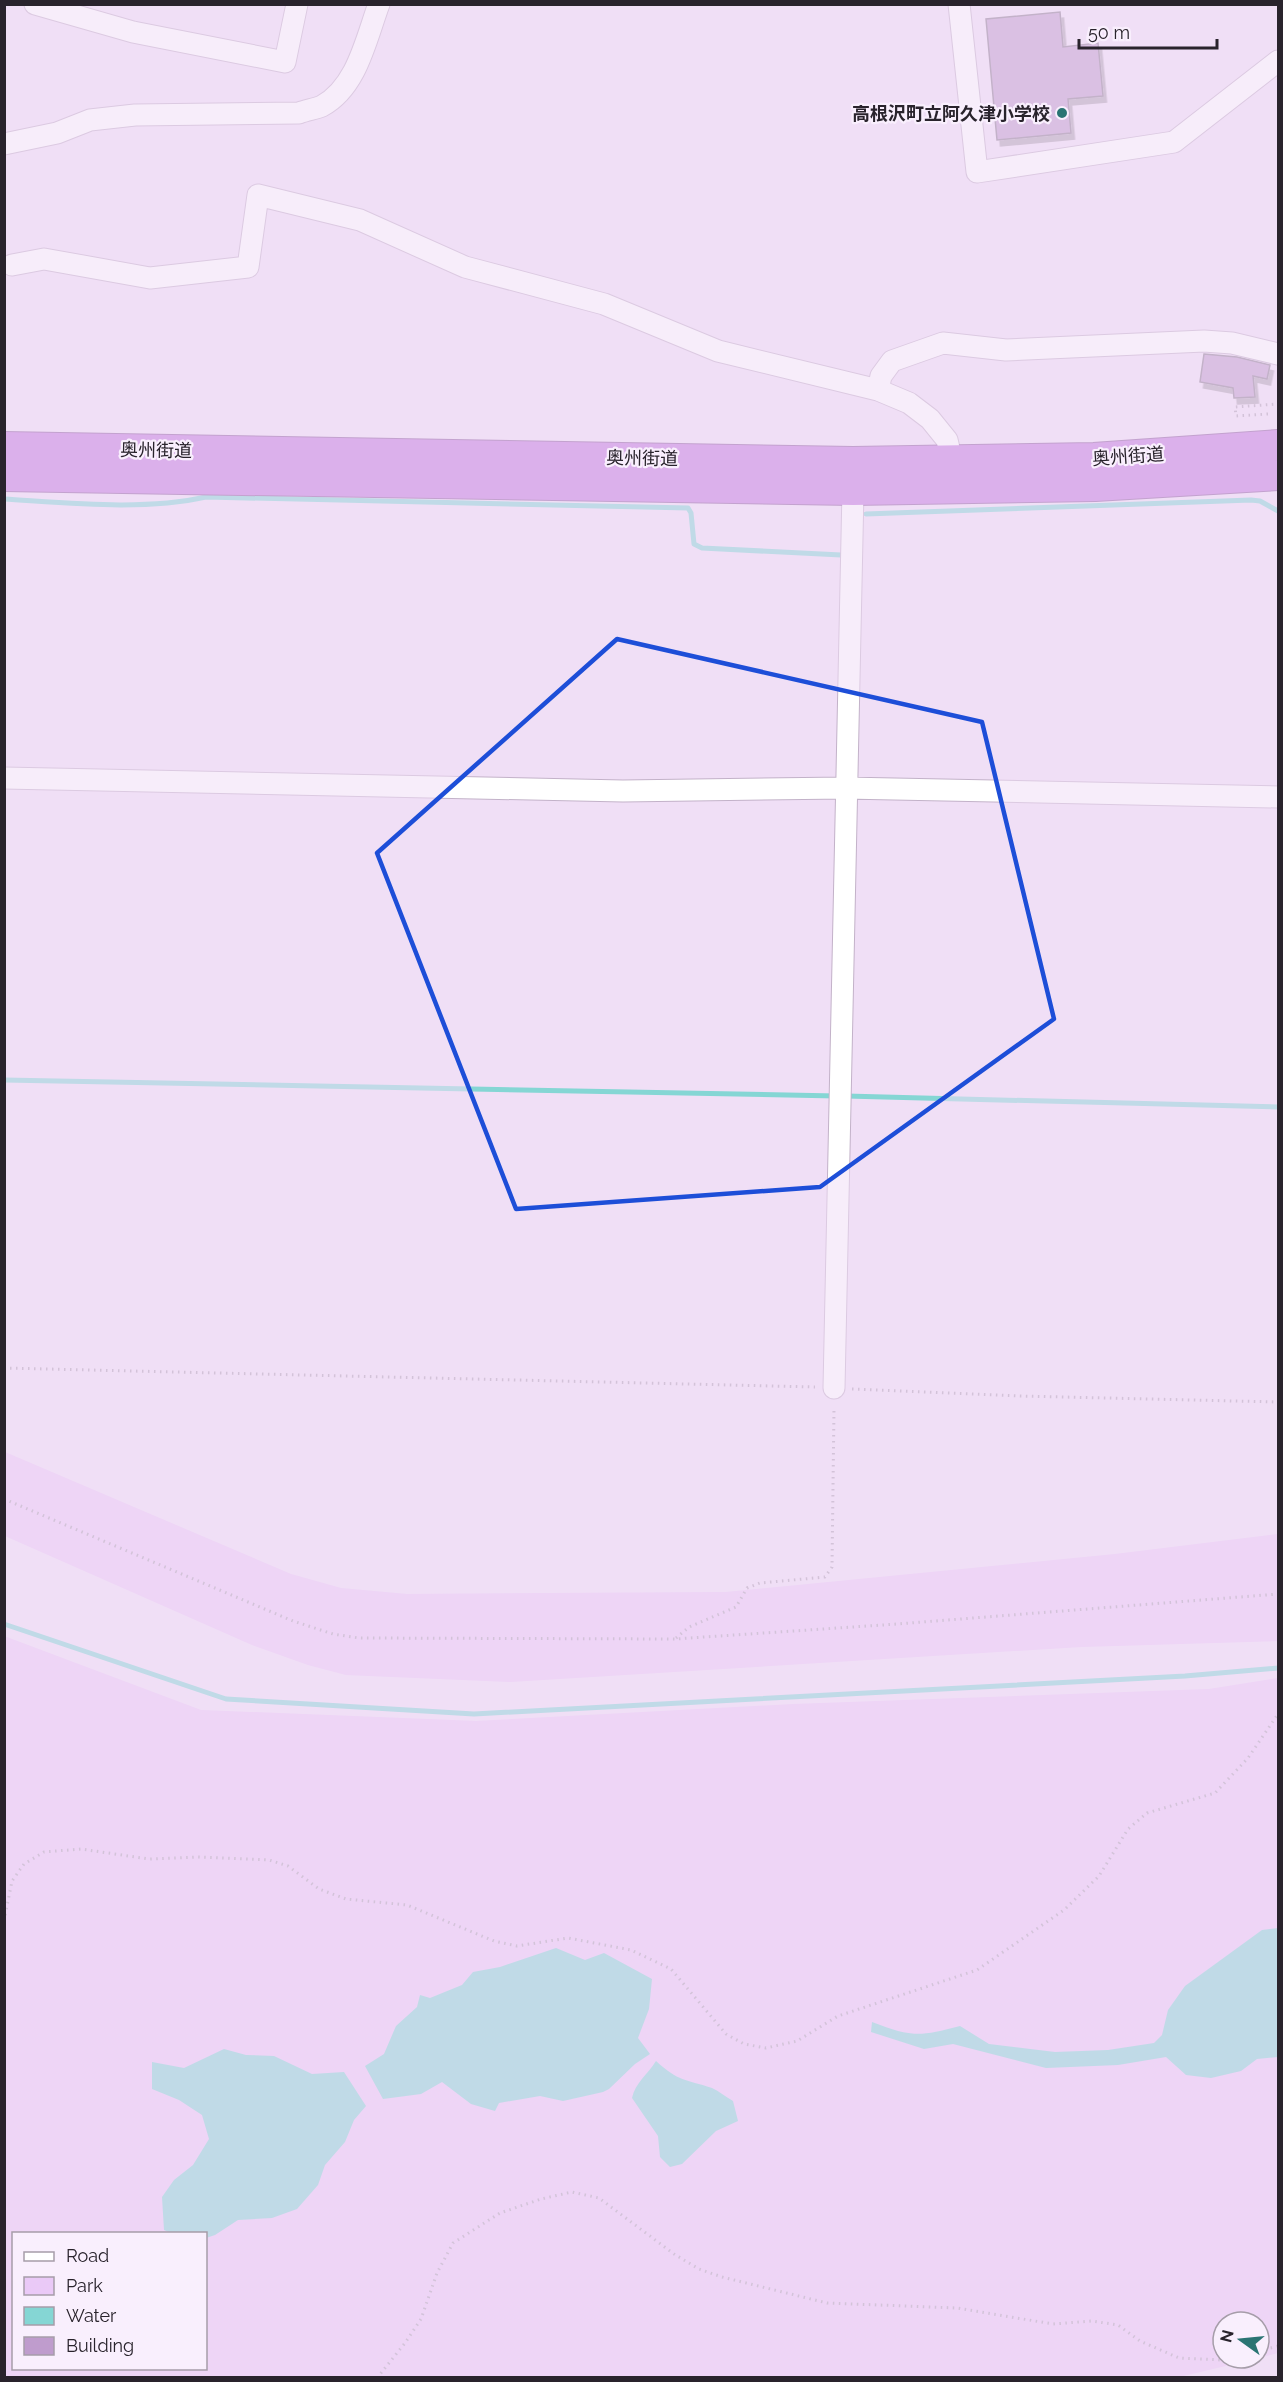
<svg xmlns="http://www.w3.org/2000/svg" width="1283" height="2382" font-family="Raleway,'Noto Sans JP',sans-serif">
<style>
.green{fill:#eac9f7;fill-rule:evenodd}
.water{fill:#85d6d4}
.lines{fill:none;stroke-linecap:round;stroke-linejoin:round}
.stream{stroke:#85d6d4;stroke-width:5}
.building{fill:#bf9ccd;stroke:#8d7d93;stroke-width:1.5;filter:url(#shadow)}
.minor-casing{stroke:#c3b2c9;stroke-width:23}
.highway-casing{stroke:#8c5a9f;stroke-width:32}
.path{stroke:#b0a3b5;stroke-width:3;stroke-dasharray:1.5 4.5;stroke-linecap:butt}
.minor{stroke:#fff;stroke-width:21}
.highway{stroke:#c278dd;stroke-width:30}
.marked{fill:none;stroke:#1d4ed8;stroke-width:4.5;stroke-linejoin:round}
.poi-dot{fill:#2a7473;stroke:#f9effd;stroke-width:2}
.labels{text-anchor:middle;dominant-baseline:central;stroke-width:4.5;stroke-linejoin:round;paint-order:stroke}
.poi-label{font-size:18px;font-weight:bold;fill:#29232c;stroke:#f9effd;text-anchor:end}
.street-label{font-size:18px;fill:#29232c;stroke:#f9effd}
</style>
<defs>
<filter id="shadow"><feDropShadow dx="3.5" dy="6" stdDeviation="0" flood-color="#0004"/></filter>
</defs>
<rect width="100%" height="100%" fill="#f0dff6"/>
<path class="green" d="M5 1452 291 1574 341 1588 407 1594 726 1592 1115 1554 1278 1534V1641L1081 1647 510 1682 346 1675 308 1665 252 1645 5 1536Z
M4 1636 201 1710 476 1721 794 1704 1209 1689 1278 1678V2353L1259 2358V2322H1223V2358H1259L1175 2378 5 2377ZM14 2234H206V2368H14Z"/>
<path class="water" d="M1278 1928V2057L1257 2059 1241 2071 1211 2078 1186 2075 1166 2057 1118 2065 1046 2068 953 2044 924 2049 871 2032 872 2022C911 2037 919 2037 960 2026L989 2044 1055 2052 1108 2050 1154 2043 1162 2035 1168 2010 1185 1986 1262 1930Z
M556 1948 585 1960 604 1953 652 1979 649 2009 638 2038 650 2054 635 2064 609 2089 603 2092 563 2101 540 2096 499 2103 495 2111 471 2104 442 2082 421 2094 383 2099 365 2066 384 2054 396 2026 417 2007 420 1995 430 1998 462 1985 473 1972 500 1967Z
M224 2049 246 2055 274 2056 312 2074 344 2072 366 2106 354 2120 345 2142 325 2165 318 2185 297 2209 272 2218 238 2220 215 2235 206 2238V2234L171 2233 164 2230 162 2197 174 2180 193 2165 209 2139 202 2115 179 2100 152 2089V2062L184 2068Z
M656 2061C679 2082 685 2079 712 2088 719 2091 726 2097 733 2101L738 2121 716 2131 682 2164 670 2167 660 2157 658 2136 632 2098C635 2083 648 2074 656 2061Z"/>
<g class="lines">
<path class="stream" d="M4 499C69 503 144 511 206 497L688 508 691 513 694 544 702 548 841 555
M866 514 1251 500 1260 501 1278 511
M4 1080 837 1096
M846 1096 1278 1107
M4 1624 226 1699 474 1714 1185 1676 1278 1668"/>
</g>
<path class="building" d="M1060 12 1063 47 1098 43 1103 96 1068 99 1071 133 997 140 986 19Z
M1204 354 1237 357 1270 365 1267 379 1253 376 1255 397 1234 398 1233 388 1200 382Z"/>
<g class="lines">
<g class="minor-casing">
<path id="minor" d="M35 4 133 32 285 62 297 4
M959 4 977 172 1174 142 1278 61
M4 144 57 133 90 120 135 115 299 113C307 110 315 109 322 106 357 87 366 39 379 4
M12 265 44 259 150 278 248 267 258 195 360 220 465 267 604 304 718 351 878 390 909 403 930 419 947 440 952 461
M878 390 881 376 892 361 943 343 1006 350 1204 341 1232 343 1278 354
M4 778 623 791 845 788 1278 797
M834 1388 853 490"/>
</g>
<g class="highway-casing">
<path id="highway" d="M4 447 853 462 1094 458 1278 445
M4 476 853 490 1095 486 1278 475"/>
</g>
<path class="path" d="M1268 414 1236 416 1235 407 1278 404
M4 1368 815 1387
M852 1389 1020 1396 1278 1402
M4 1499 293 1621 333 1634 359 1638 675 1639 897 1624 1278 1594
M676 1638 689 1627 736 1607 747 1588 760 1583 825 1577 832 1567 834 1408
M4 1921 12 1881 24 1864 44 1852 81 1849 149 1859 197 1857 269 1860 288 1866 319 1889 346 1899 407 1905 494 1941 517 1946 568 1938 631 1950 671 1969 726 2034 744 2044 766 2048 797 2041 838 2016 977 1970 1064 1910 1099 1876 1128 1829 1147 1813 1215 1793 1248 1758 1278 1714
M1259 2351 1278 2346
M377 2378 405 2343 421 2319 437 2273 453 2243 500 2213 541 2199 572 2192 599 2198 674 2254 699 2269 722 2277 827 2303 957 2308 1053 2324 1092 2321 1118 2325 1140 2341 1179 2358 1222 2360 1229 2358"/>
<use href="#minor" class="minor"/>
<use href="#highway" class="highway"/>
</g>
<path d="M0 0H1283V2382H0ZM617 639 982 722 1054 1019 820 1187 516 1209 377 853Z" fill="#f0dff6" fill-opacity=".55" fill-rule="evenodd"/>
<path class="marked" d="M617 639 982 722 1054 1019 820 1187 516 1209 377 853Z"/>
<circle class="poi-dot" cx="1062" cy="113" r="6"/>
<g class="labels">
<g class="poi-label">
<text x="1050" y="113">高根沢町立阿久津小学校</text>
</g>
<g class="street-label">
<text transform="translate(156 450) rotate(1)">奥州街道</text>
<text transform="translate(1128 456) rotate(-4)">奥州街道</text>
<text transform="translate(642 458) rotate(1)">奥州街道</text>
</g>
</g>
<rect width="1283" height="2382" fill="none" stroke="#29232c" stroke-width="12"/>
<rect x="12" y="2232" width="195" height="138" fill="#f9effd" stroke="#a69da9" stroke-width="1.5"/>
<rect x="24" y="2252" width="30" height="9" fill="#ffffff" stroke="#a69da9" stroke-width="1.5"/>
<text x="66" y="2262" font-size="18" fill="#29232c">Road</text>
<rect x="24" y="2277" width="30" height="18" fill="#eac9f7" stroke="#a69da9" stroke-width="1.5"/>
<text x="66" y="2292" font-size="18" fill="#29232c">Park</text>
<rect x="24" y="2307" width="30" height="18" fill="#85d6d4" stroke="#a69da9" stroke-width="1.5"/>
<text x="66" y="2322" font-size="18" fill="#29232c">Water</text>
<rect x="24" y="2337" width="30" height="18" fill="#bf9ccd" stroke="#a69da9" stroke-width="1.5"/>
<text x="66" y="2352" font-size="18" fill="#29232c">Building</text>
<g transform="translate(1241 2340) rotate(285)"><circle r="28" fill="#f9effd" stroke="#a69da9" stroke-width="1.5"/>
<path d="M0-4.5L10 22L0 15L-10 22Z" fill="#2a7473"/>
<text y="-9" font-size="16" font-weight="bold" text-anchor="middle" fill="#29232c">N</text>
</g>
<path d="M1079 39v9h138v-9" fill="none" stroke="#29232c" stroke-width="3"/>
<text x="1088" y="39" font-size="18" fill="#29232c" stroke="#f9effd" stroke-width="4.5" paint-order="stroke">50 m</text>
</svg>
